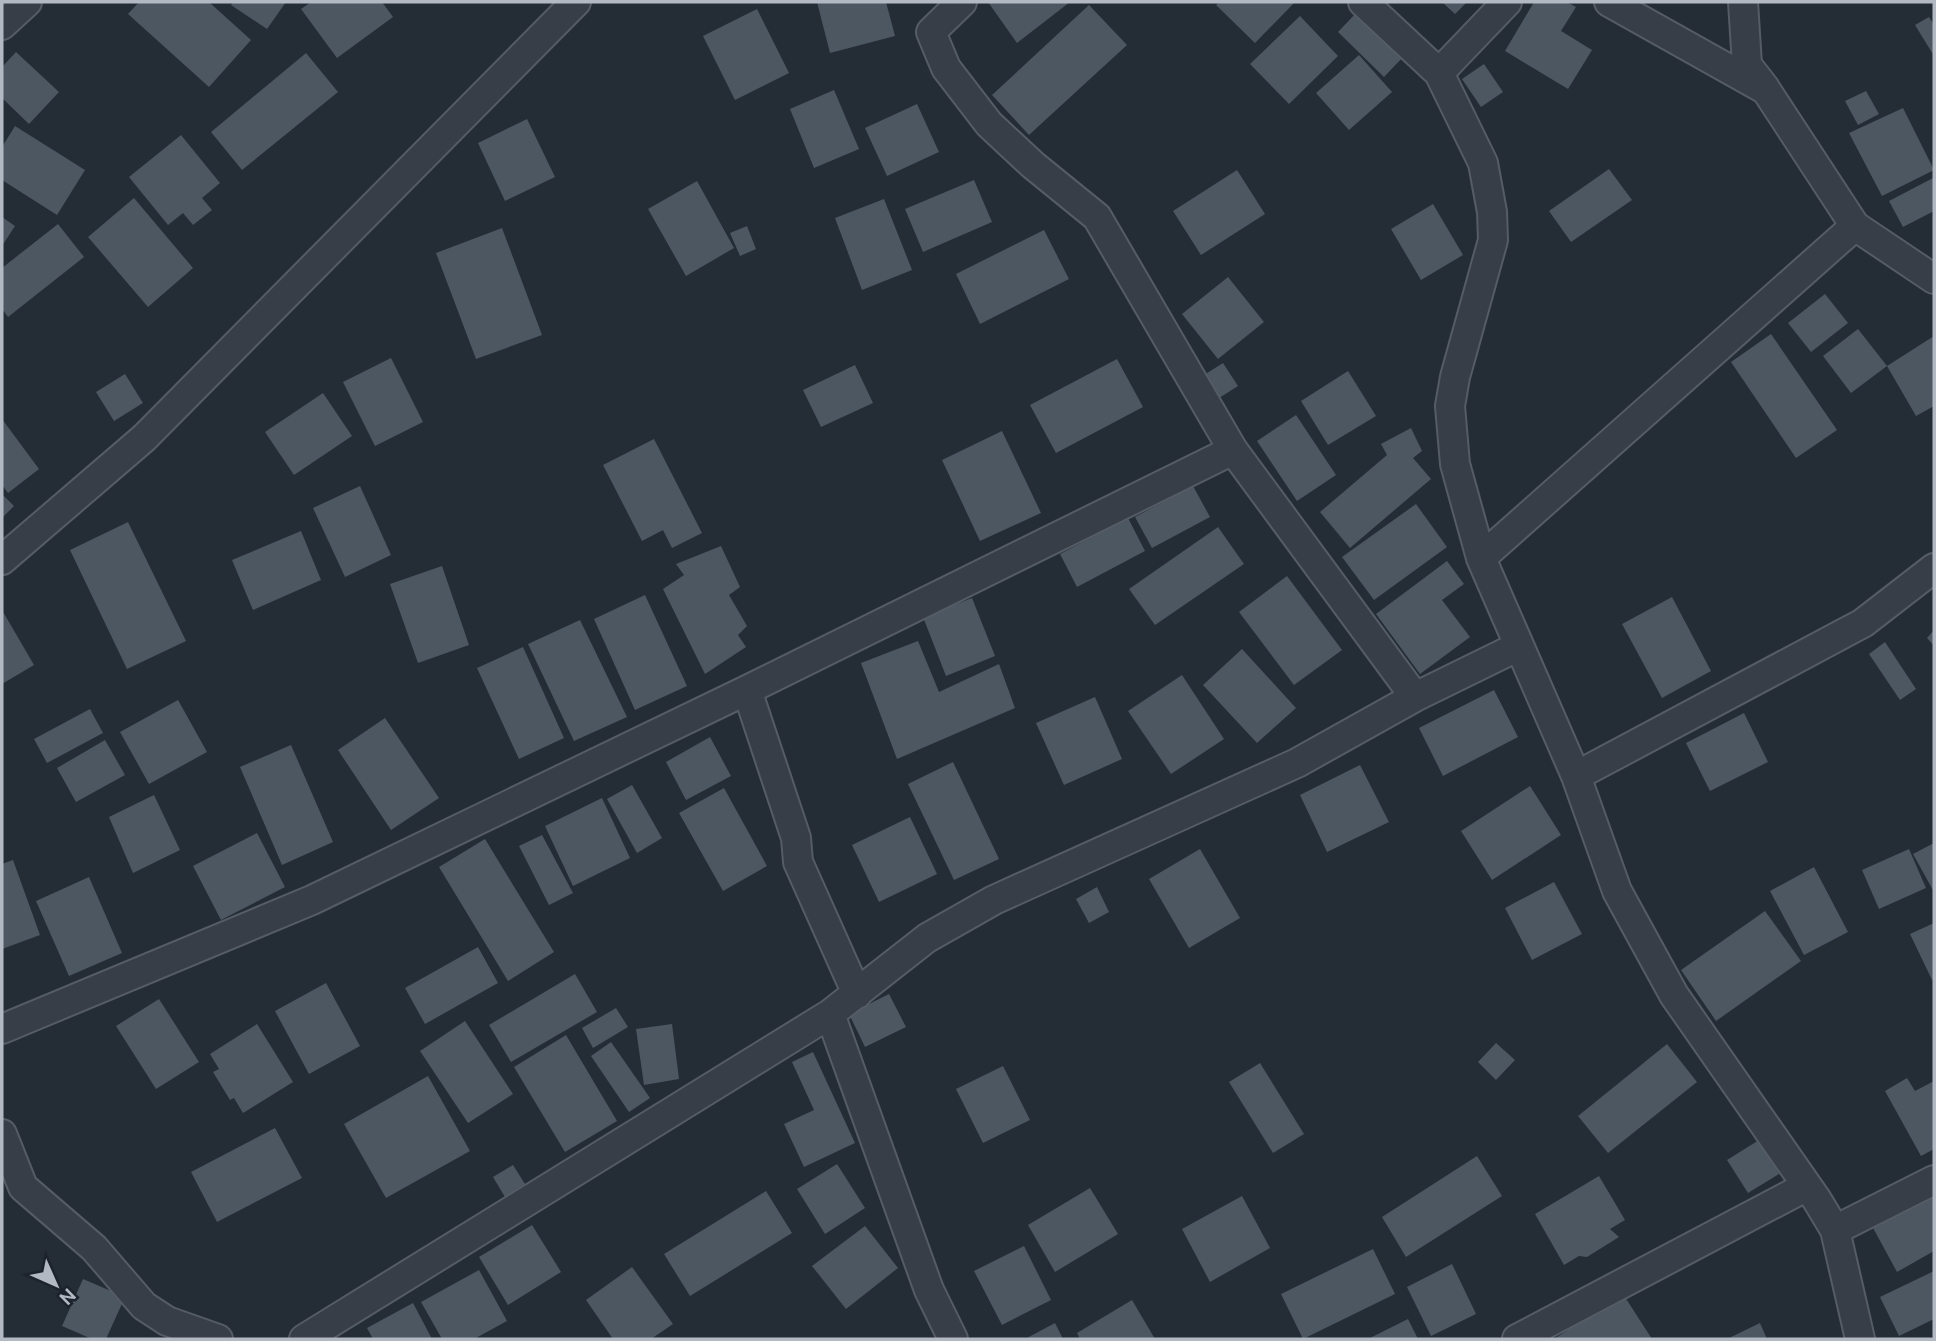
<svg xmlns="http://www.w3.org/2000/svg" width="1936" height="1341" font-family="Ubuntu,sans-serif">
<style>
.building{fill:#4c5762}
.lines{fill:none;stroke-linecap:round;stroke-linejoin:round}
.minor-casing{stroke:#555c65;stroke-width:32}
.minor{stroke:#373e47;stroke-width:28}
</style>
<rect width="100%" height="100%" fill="#242d36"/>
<path class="building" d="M139 2H209L251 40 209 87 128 14Z
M233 2H286L267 29 231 5Z
M311 2H382L393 17 337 58 301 9Z
M817 2H886L895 36 830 53Z
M988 2H1070L1017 43Z
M1219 2H1295L1255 43 1216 5Z
M1442 2H1467L1455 14Z
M1534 2H1567L1576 7 1561 31 1592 50 1568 89 1505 51Z
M1089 5 1127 45 1029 135 992 95Z
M757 9 789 73 735 100 703 36Z
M1357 12 1403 57 1384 77 1338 32Z
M1300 16 1338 56 1289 104 1250 64Z
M1929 17 1934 25V56L1915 25Z
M16 52 59 92 29 124 2 98V67Z
M306 53 338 92 242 170 211 132Z
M1359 55 1392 92 1349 130 1316 93Z
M1484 64 1503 92 1481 107 1462 79Z
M834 90 859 149 814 168 790 109Z
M1866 91 1879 114 1858 125 1845 101Z
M917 104 939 152 887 176 865 128Z
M1903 108 1934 170 1882 196 1849 133Z
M527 119 555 177 505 201 478 143Z
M15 126 85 170 57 215 2 180V147Z
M181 135 220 183 202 198 212 210 193 225 183 213 168 225 129 177Z
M1609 169 1632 200 1571 242 1549 211Z
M1237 170 1265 214 1201 255 1173 211Z
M1933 178 1934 211 1903 227 1889 201Z
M974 180 992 222 923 252 905 209Z
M697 181 734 248 686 276 648 209Z
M134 198 193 268 148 307 88 237Z
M884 199 912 270 862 290 835 218Z
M1433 204 1463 255 1421 280 1391 229Z
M2 217 15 226 2 246Z
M58 224 84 257 8 317 2 309V268Z
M747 226 756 249 740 256 730 233Z
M502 228 542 335 476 359 436 253Z
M1044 230 1069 279 980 324 956 274Z
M1228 277 1264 322 1218 359 1182 314Z
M1825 294 1848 323 1811 352 1788 323Z
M1858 329 1887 366 1851 393 1823 356Z
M1771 334 1837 430 1796 458 1731 362Z
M1934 336V406L1916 416 1887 366Z
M391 358 423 422 375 446 343 382Z
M1117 359 1143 407 1056 453 1030 405Z
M1223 363 1238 386 1219 398 1204 375Z
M855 365 873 403 821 427 803 390Z
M1348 371 1376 416 1328 445 1301 401Z
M125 374 143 403 114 421 96 392Z
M323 393 352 436 294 475 265 432Z
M1296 415 1336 475 1297 501 1257 441Z
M2 419 39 469 8 493 2 485Z
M1411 428 1422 451 1413 458 1431 479 1350 548 1320 512 1387 455 1381 444Z
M1002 431 1041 513 980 541 942 460Z
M654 439 702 533 672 548 663 530 642 541 603 465Z
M360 486 391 555 345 577 313 508Z
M1193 486 1210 517 1152 548 1135 517Z
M2 494 14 506 2 518Z
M1416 504 1447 547 1374 600 1342 557Z
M1128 518 1145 551 1077 587 1060 554Z
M128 522 186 641 127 669 70 550Z
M1218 527 1244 564 1155 625 1129 589Z
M301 531 321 580 253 610 232 560Z
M721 546 740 587 729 595 747 626 738 635 746 647 705 674 663 589 684 575 676 564Z
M1447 561 1464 584 1442 600 1470 637 1420 674 1376 614Z
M442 566 469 645 418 663 390 584Z
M1287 576 1342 650 1294 685 1239 612Z
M645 595 687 686 635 710 594 619Z
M1672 597 1711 671 1662 698 1622 624Z
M972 598 995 656 946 676 923 617Z
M2 610 34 665 2 684Z
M580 620 627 717 574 741 528 644Z
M1934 630V646L1927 638Z
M918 641 939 692 999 664 1015 708 897 759 861 663Z
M1885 642 1916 689 1900 700 1869 654Z
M523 647 564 738 519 759 477 668Z
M1242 649 1296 708 1257 743 1203 685Z
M1182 675 1224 739 1171 774 1128 711Z
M1494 690 1518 737 1443 776 1419 728Z
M1095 697 1122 759 1064 785 1036 723Z
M178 700 207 752 149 784 120 732Z
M90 709 103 733 47 763 34 739Z
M1744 713 1768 762 1710 791 1686 743Z
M385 718 439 798 391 830 338 750Z
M710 737 731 776 686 800 666 762Z
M105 740 125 775 76 802 57 768Z
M291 745 333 842 282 865 240 767Z
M953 762 999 859 954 880 908 784Z
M1360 765 1389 822 1327 852 1300 795Z
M632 785 662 838 637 853 607 799Z
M1530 786 1561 835 1492 880 1461 831Z
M724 788 767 866 723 891 679 813Z
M154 795 180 850 133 873 109 817Z
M602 798 630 858 573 886 545 826Z
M910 817 937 874 879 902 852 845Z
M257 833 285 887 221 920 193 866Z
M542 835 573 893 549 905 519 846Z
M485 839 554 952 508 981 439 867Z
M1934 843V892L1913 854Z
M1200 849 1240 918 1189 948 1149 879Z
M1909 849 1926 888 1879 909 1862 870Z
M13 860 40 935 2 949V864Z
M1814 867 1848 932 1804 955 1770 891Z
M89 877 122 953 69 976 36 901Z
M1554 882 1582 934 1532 960 1505 908Z
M1097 887 1109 912 1089 923 1076 899Z
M1765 911 1801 961 1716 1021 1681 970Z
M1934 923V979L1932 980 1910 934Z
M478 947 498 983 425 1024 405 988Z
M575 974 597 1012 511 1062 489 1025Z
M326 983 360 1046 309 1074 275 1011Z
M889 994 906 1027 865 1047 849 1014Z
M159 999 199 1062 156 1089 116 1026Z
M616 1008 628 1027 593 1048 582 1028Z
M465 1021 513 1094 468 1123 420 1051Z
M257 1024 293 1082 243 1113 234 1098 230 1100 213 1072 219 1069 210 1054Z
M672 1024 679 1079 644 1085 636 1029Z
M566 1035 617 1121 565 1152 514 1067Z
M611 1042 650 1098 629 1112 591 1056Z
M1496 1043 1515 1060 1496 1080 1478 1062Z
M1667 1044 1697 1082 1608 1153 1578 1116Z
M813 1052 855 1143 804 1167 784 1124 814 1110 792 1062Z
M1260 1063 1304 1134 1273 1153 1229 1082Z
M1003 1066 1030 1120 983 1143 956 1089Z
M428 1076 470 1151 386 1198 344 1124Z
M1907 1078 1915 1091 1934 1081V1149L1921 1156 1885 1091Z
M275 1128 302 1178 217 1222 191 1172Z
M1759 1140 1779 1174 1748 1193 1727 1160Z
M1477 1156 1502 1196 1406 1257 1382 1217Z
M837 1164 865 1208 825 1234 797 1189Z
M513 1165 525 1184 505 1197 493 1177Z
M1599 1176 1625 1220 1610 1229 1619 1237 1587 1257 1579 1256 1564 1265 1535 1214Z
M1090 1188 1118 1234 1055 1272 1028 1225Z
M766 1191 792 1233 690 1296 664 1254Z
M1934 1191V1251L1897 1272 1872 1226Z
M1242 1196 1270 1248 1210 1282 1182 1229Z
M532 1225 561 1272 508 1305 479 1257Z
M865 1226 898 1268 846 1309 812 1266Z
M1024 1246 1051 1300 1002 1325 974 1271Z
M1373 1249 1395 1294 1303 1339 1281 1294Z
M1452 1264 1476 1314 1431 1336 1407 1287Z
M632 1267 673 1324 651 1339H613L586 1300Z
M479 1270 507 1321 474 1339H442L421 1302Z
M1934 1271V1319L1899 1336 1880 1297Z
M83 1279 125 1297 106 1339H92L62 1326Z
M1623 1294 1652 1339H1554Z
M1132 1300 1155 1339H1080L1077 1333Z
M413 1303 432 1339H373L367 1328Z
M1408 1319 1418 1339H1368Z
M1055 1323 1063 1339H1025Z
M1760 1323 1767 1339H1727Z"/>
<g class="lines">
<g class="minor-casing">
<path id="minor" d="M962 2 931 32 946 68 989 124 1033 165 1097 217 1233 450 1415 697
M1363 2 1439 73 1483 163 1492 212 1493 240 1455 377 1450 406 1455 464 1481 558 1576 776 1617 891 1674 995 1817 1200 1835 1230 1860 1339
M1609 2 1766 90 1855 226 1934 279
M1743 2 1747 65 1765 88
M2 25 27 2
M1439 73 1507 2
M1481 558 1855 226
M2 560 144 438 576 2
M747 690 796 838 798 862 857 994
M1576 776 1863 623 1934 568
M830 1014 929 1290 953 1339
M2 1029 312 900 747 690 1233 450
M2 1134 23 1187 94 1248 144 1306 167 1321 218 1339
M1835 1230 1934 1180
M304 1339 830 1014 927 938 994 900 1297 763 1415 697 1517 647
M1517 1339 1807 1186"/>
</g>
<use href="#minor" class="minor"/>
</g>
<rect width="1936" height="1341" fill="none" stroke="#b2b9c3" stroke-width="7"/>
<g transform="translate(56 1285) rotate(135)" stroke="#1c232c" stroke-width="5" paint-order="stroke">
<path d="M0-5L12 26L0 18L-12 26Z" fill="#b2b9c3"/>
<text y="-10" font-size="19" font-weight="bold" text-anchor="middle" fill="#b2b9c3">N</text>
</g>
</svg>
